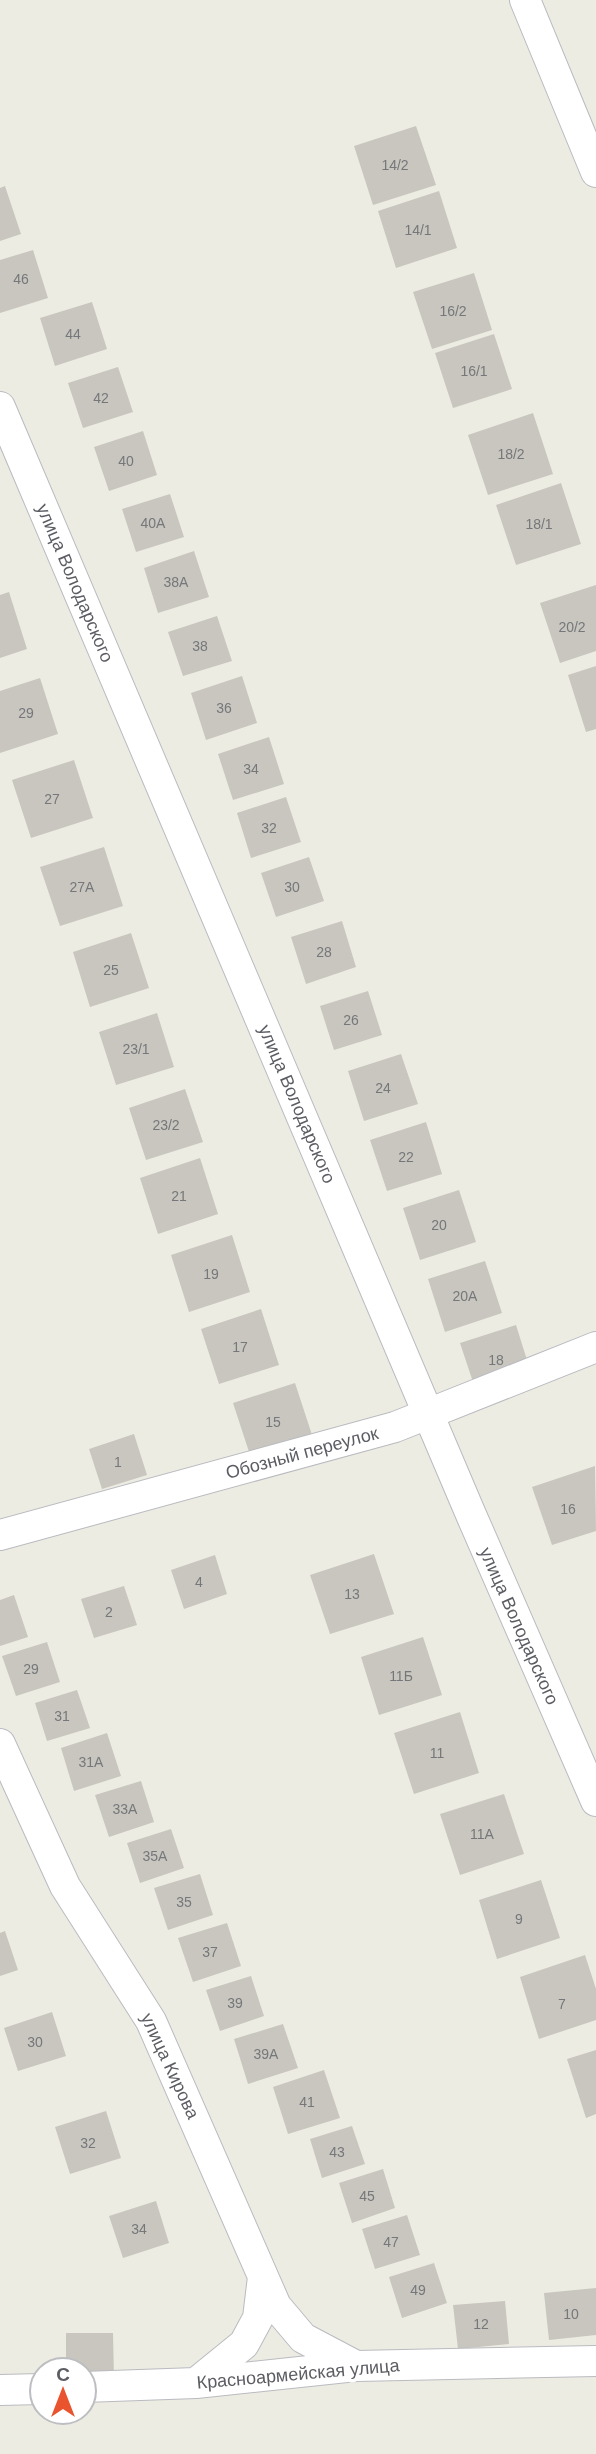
<svg xmlns="http://www.w3.org/2000/svg" width="596" height="2454" font-family="Helvetica,sans-serif">
<style>
.building{fill:#c8c6bf}
.lines{fill:none;stroke-linecap:round;stroke-linejoin:round}
.street-casing{stroke:#babbc1;stroke-width:32}
.street{stroke:#fff;stroke-width:30}
.labels{text-anchor:middle;dominant-baseline:central;stroke-width:7;stroke-linejoin:round;paint-order:stroke}
.number-label{font-size:14px;fill:#76777a}
.street-label{font-size:18px;fill:#5b5d63;stroke:#fff}
</style>
<rect width="100%" height="100%" fill="#edece2"/>
<path class="building" d="M416 126 436 185 373 205 354 146Z
M5 186 21 234 0 241V188Z
M439 191 457 248 396 268 378 211Z
M33 250 48 298 0 313V260Z
M474 273 492 330 432 349 413 292Z
M92 302 107 349 55 366 40 318Z
M494 334 512 389 453 408 435 353Z
M118 367 133 412 83 428 68 383Z
M533 413 553 474 488 495 468 435Z
M143 431 157 475 109 491 94 447Z
M561 483 581 544 516 565 496 505Z
M170 494 184 537 136 552 122 509Z
M194 551 209 597 158 613 144 568Z
M596 585V651L560 663 540 603Z
M9 592 27 649 0 658V595Z
M217 616 232 661 183 676 168 632Z
M596 666V729L586 732 568 675Z
M242 676 257 723 206 740 191 693Z
M40 678 58 734 0 753V691Z
M269 737 284 784 233 800 218 754Z
M74 760 93 818 31 838 12 780Z
M286 797 301 842 251 858 237 813Z
M104 847 123 906 60 926 40 867Z
M309 857 324 901 276 917 261 873Z
M342 921 356 967 306 984 291 937Z
M131 933 149 988 90 1007 73 952Z
M368 991 382 1035 334 1050 320 1006Z
M157 1013 174 1067 116 1085 99 1032Z
M401 1054 418 1104 364 1121 348 1071Z
M185 1089 203 1142 146 1160 129 1108Z
M426 1122 442 1174 387 1191 370 1140Z
M200 1158 218 1214 158 1234 140 1178Z
M459 1190 476 1242 420 1260 403 1208Z
M232 1235 250 1292 189 1312 171 1255Z
M485 1261 502 1313 445 1332 428 1279Z
M261 1309 279 1365 219 1384 201 1329Z
M516 1325 532 1376 477 1394 460 1343Z
M295 1383 314 1441 252 1461 233 1403Z
M134 1434 147 1475 102 1489 89 1449Z
M595 1466 596 1531 552 1545 532 1487Z
M374 1554 394 1614 330 1634 310 1575Z
M215 1555 227 1594 184 1609 171 1570Z
M124 1586 137 1625 94 1638 81 1599Z
M14 1595 28 1637 0 1646V1600Z
M423 1637 442 1695 379 1715 361 1657Z
M47 1642 60 1682 16 1696 2 1656Z
M77 1690 90 1728 47 1741 35 1703Z
M460 1712 479 1773 414 1794 394 1733Z
M107 1733 121 1776 74 1791 61 1748Z
M141 1781 154 1822 109 1837 95 1795Z
M504 1794 524 1854 460 1875 440 1814Z
M171 1829 184 1868 140 1883 127 1843Z
M200 1874 213 1915 168 1930 154 1888Z
M541 1880 560 1938 497 1959 479 1900Z
M227 1923 241 1966 193 1982 178 1938Z
M5 1931 18 1970 0 1976V1933Z
M585 1955 596 1989V2020L539 2039 520 1977Z
M251 1976 264 2016 220 2031 206 1990Z
M52 2012 66 2056 18 2071 4 2028Z
M283 2024 298 2068 248 2084 234 2039Z
M596 2050V2114L586 2118 567 2059Z
M324 2070 340 2118 288 2134 273 2087Z
M106 2111 121 2158 70 2174 55 2127Z
M352 2126 365 2164 322 2178 310 2139Z
M383 2169 395 2208 352 2223 339 2183Z
M156 2201 169 2243 123 2258 109 2216Z
M407 2215 420 2255 375 2269 362 2229Z
M434 2263 447 2303 402 2318 389 2277Z
M596 2288V2335L549 2340 544 2293Z
M505 2301 509 2344 458 2349 453 2305Z
M66 2333H113L114 2379H84V2370H66Z"/>
<g class="lines">
<g class="street-casing">
<path id="street" d="M525 0 596 172
M0 407 469 1510 596 1801
M0 1535 395 1427 596 1347
M0 1744 65 1886 151 2021 276 2306 303 2338 356 2366
M196 2383 244 2344 258 2318 263 2277
M84 2387 196 2383 356 2366 596 2361
M0 2390 42 2389"/>
</g>
<use href="#street" class="street"/>
</g>
<g class="labels">
<g class="number-label">
<text x="395" y="165">14/2</text>
<text x="418" y="230">14/1</text>
<text x="21" y="279">46</text>
<text x="453" y="311">16/2</text>
<text x="73" y="334">44</text>
<text x="474" y="371">16/1</text>
<text x="101" y="398">42</text>
<text x="511" y="454">18/2</text>
<text x="126" y="461">40</text>
<text x="153" y="523">40А</text>
<text x="539" y="524">18/1</text>
<text x="176" y="582">38А</text>
<text x="572" y="627">20/2</text>
<text x="200" y="646">38</text>
<text x="224" y="708">36</text>
<text x="26" y="713">29</text>
<text x="251" y="769">34</text>
<text x="52" y="799">27</text>
<text x="269" y="828">32</text>
<text x="82" y="887">27А</text>
<text x="292" y="887">30</text>
<text x="324" y="952">28</text>
<text x="111" y="970">25</text>
<text x="351" y="1020">26</text>
<text x="136" y="1049">23/1</text>
<text x="383" y="1088">24</text>
<text x="166" y="1125">23/2</text>
<text x="406" y="1157">22</text>
<text x="179" y="1196">21</text>
<text x="439" y="1225">20</text>
<text x="211" y="1274">19</text>
<text x="465" y="1296">20А</text>
<text x="240" y="1347">17</text>
<text x="496" y="1360">18</text>
<text x="273" y="1422">15</text>
<text x="118" y="1462">1</text>
<text x="568" y="1509">16</text>
<text x="199" y="1582">4</text>
<text x="352" y="1594">13</text>
<text x="109" y="1612">2</text>
<text x="31" y="1669">29</text>
<text x="401" y="1676">11Б</text>
<text x="62" y="1716">31</text>
<text x="437" y="1753">11</text>
<text x="91" y="1762">31А</text>
<text x="125" y="1809">33А</text>
<text x="482" y="1834">11А</text>
<text x="155" y="1856">35А</text>
<text x="184" y="1902">35</text>
<text x="519" y="1919">9</text>
<text x="210" y="1952">37</text>
<text x="235" y="2003">39</text>
<text x="562" y="2004">7</text>
<text x="35" y="2042">30</text>
<text x="266" y="2054">39А</text>
<text x="307" y="2102">41</text>
<text x="88" y="2143">32</text>
<text x="337" y="2152">43</text>
<text x="367" y="2196">45</text>
<text x="139" y="2229">34</text>
<text x="391" y="2242">47</text>
<text x="418" y="2290">49</text>
<text x="571" y="2314">10</text>
<text x="481" y="2324">12</text>
</g>
<g class="street-label">
<text transform="translate(75 583) rotate(67)">улица Володарского</text>
<text transform="translate(297 1104) rotate(67)">улица Володарского</text>
<text transform="translate(302 1453) rotate(-15)">Обозный переулок</text>
<text transform="translate(519 1626) rotate(66)">улица Володарского</text>
<text transform="translate(170 2066) rotate(65)">улица Кирова</text>
<text transform="translate(298 2374) rotate(-5)">Красноармейская улица</text>
</g>
</g>
<g transform="translate(63 2391)"><circle r="33" fill="#ffffff" stroke="#bdbec1" stroke-width="2"/>
<path d="M0-5L12 26L0 18L-12 26Z" fill="#e9532d"/>
<text y="-10" font-size="19" font-weight="bold" text-anchor="middle" fill="#5b5d63">С</text>
</g>
</svg>
